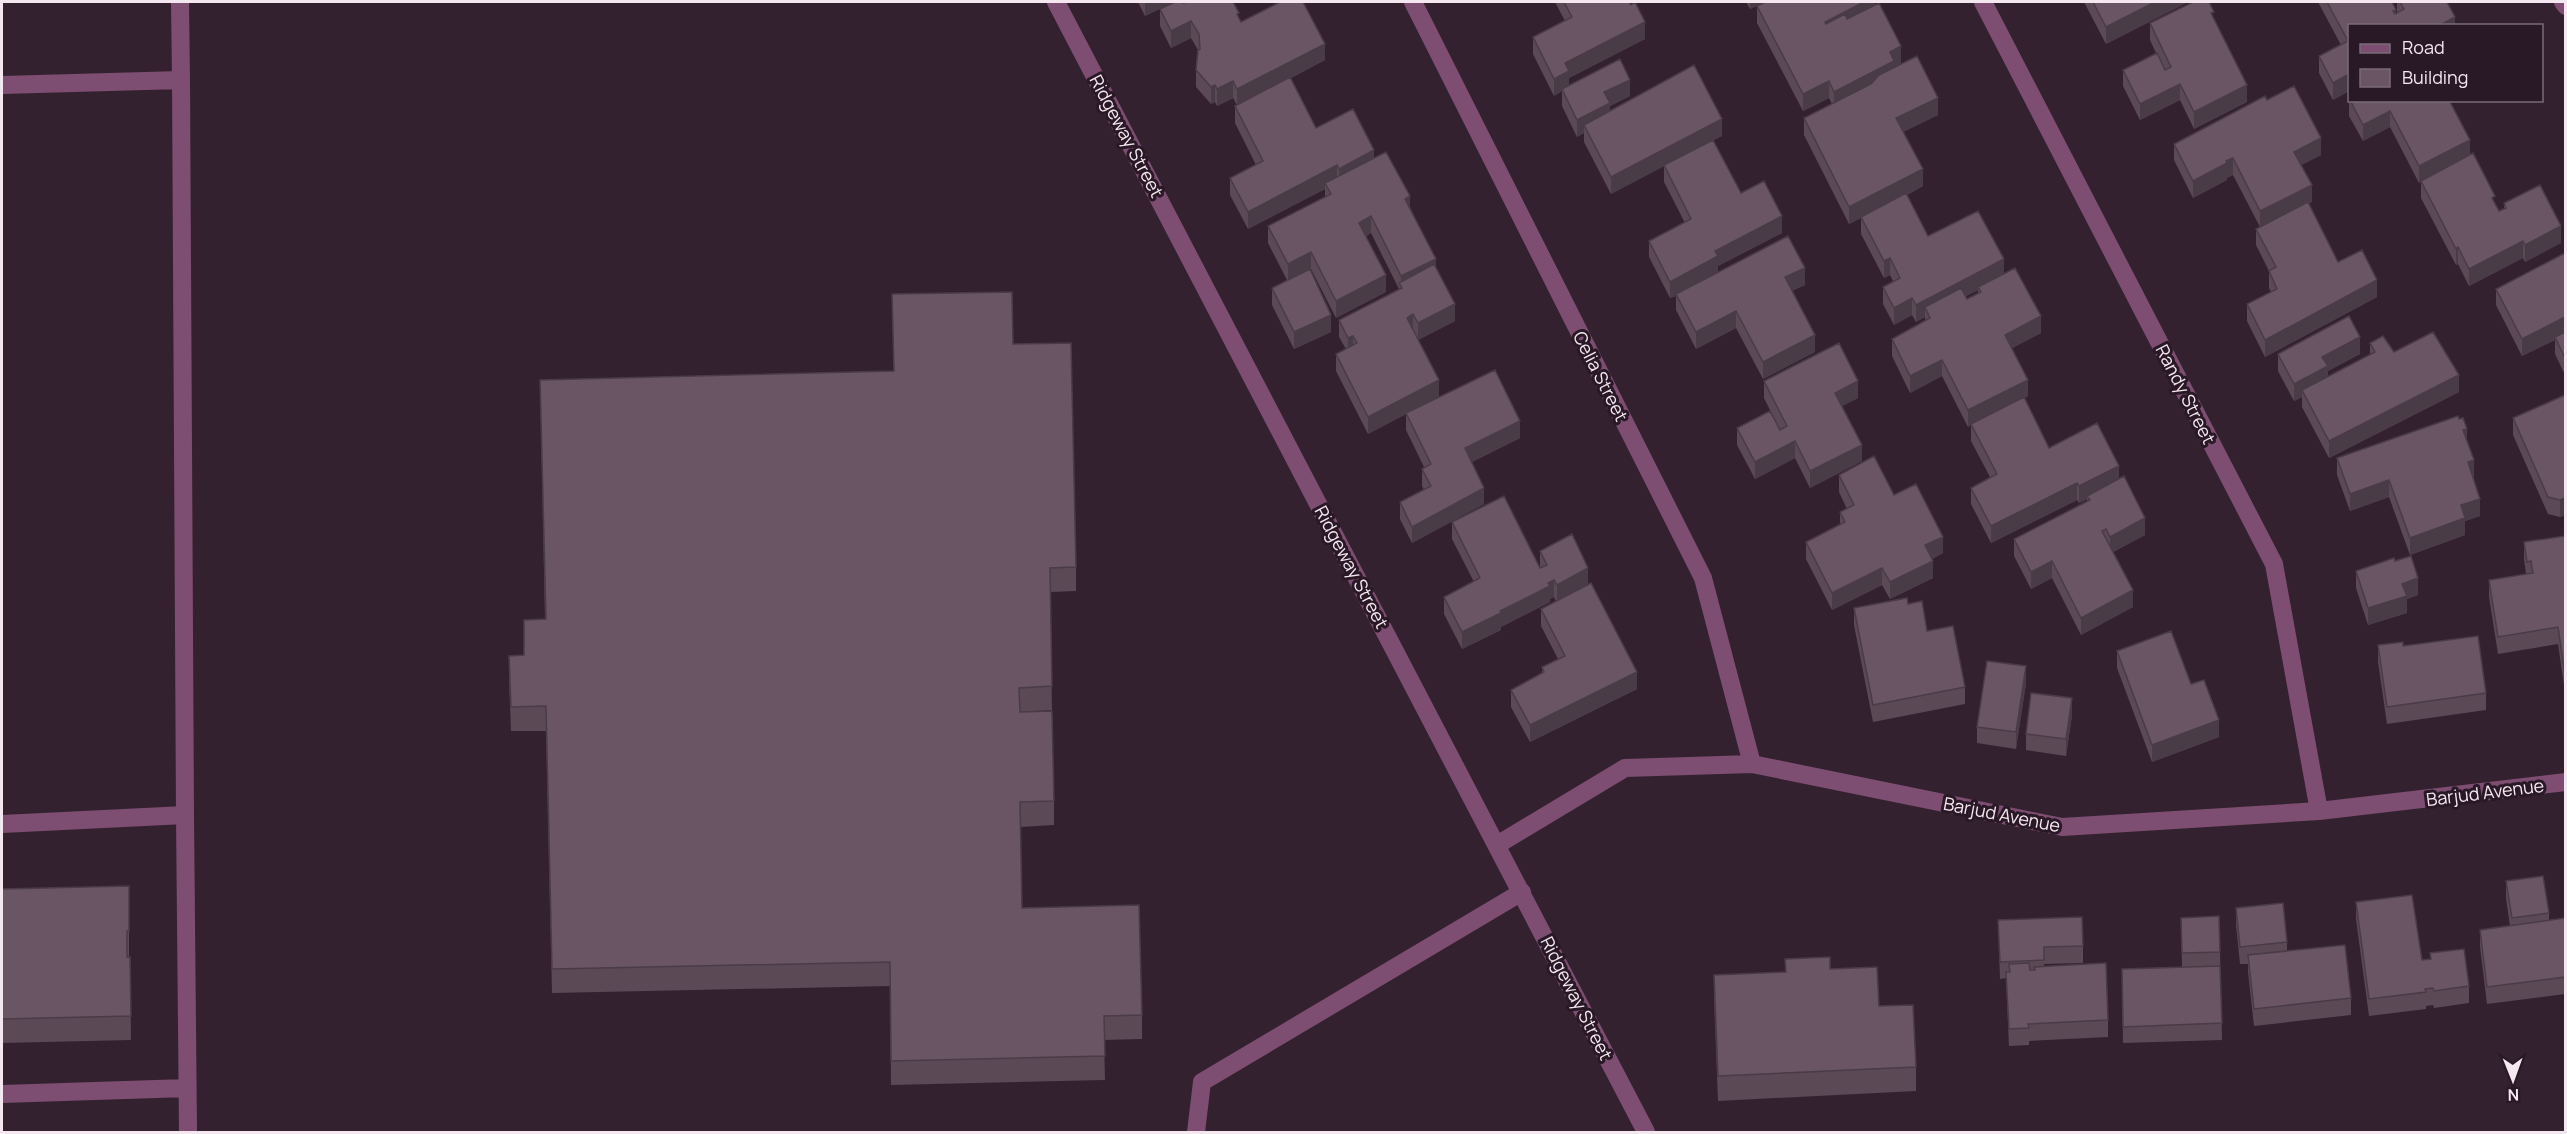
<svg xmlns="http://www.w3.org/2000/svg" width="2567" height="1134" font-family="Manrope,sans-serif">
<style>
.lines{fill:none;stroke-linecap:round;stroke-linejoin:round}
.lane{stroke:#7d4e71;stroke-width:18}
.street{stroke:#7d4e71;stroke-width:18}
.wall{fill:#5b4956;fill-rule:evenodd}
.shaded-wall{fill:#4a3c46}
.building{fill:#6a5564;stroke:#4a3c46;stroke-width:1.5}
.labels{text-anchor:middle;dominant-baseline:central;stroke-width:6;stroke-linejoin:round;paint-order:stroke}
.street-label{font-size:18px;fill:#f4e7f0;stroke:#291825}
</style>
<rect width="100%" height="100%" fill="#34212f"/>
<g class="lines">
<path class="lane" d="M180 2 181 80
M2 85 181 80 185 815
M2 824 185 815 188 1132
M2 1094 187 1088
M1196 1132 1202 1082 1522 892"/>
<path class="street" d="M1056 2 1646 1132
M1413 2 1703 578 1752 764
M1983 2 2274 564 2319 811
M2563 2 2566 6
M1497 845 1625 768 1752 764 2062 827 2319 811 2566 782"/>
</g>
<path class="wall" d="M1138 2H1174L1145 16Z
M1555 2H1629L1645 39 1569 78V85L1630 96 1610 106V111L1722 136 1713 140 1741 193 1782 233 1718 266V272L1805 285 1792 291 1815 352 1763 379 1736 328 1696 349 1676 310V296L1670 298 1649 257V241L1685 223 1664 182V166L1611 194 1584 142V133L1577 137 1562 106V91L1554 96 1533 54V37L1565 21Z
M1746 2H1875V5L1901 63 1894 67 1938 115 1903 132 1923 186 1907 195 1928 236 2004 274 2041 333 2012 348 2028 396 2024 398 2049 448 2119 479 2145 535 2113 552 2133 607 2081 635 2052 578 2031 589 2014 556V539L2087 501V499L2079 503 2077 500 1991 543 1971 504V488L1990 477 1971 441V425L1968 427 1942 376 1910 393 1892 356V339L1925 321V317L1916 322 1912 315 1894 325 1883 304V287L1893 281 1890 275 1884 278 1861 234V218L1849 224 1804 135V118L1832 104 1829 98 1803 111 1757 23V6L1761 4 1750 9ZM1978 290V293L1967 299 1966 296Z
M2084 2H2188L2106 44Z
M2318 2H2392L2396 13H2397V2H2447L2455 26H2349V91L2333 100 2319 73V56L2341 45Z
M1183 3 1239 19 1241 22 1325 60 1291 78 1316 128 1374 158 1410 208 1436 266 1455 321 1418 340 1439 397 1520 438 1472 462 1484 504 1412 543 1400 519V502L1424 490 1422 486V469L1424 467 1406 430V414L1368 434 1336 371V354L1346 349 1339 337V320L1399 289 1371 233 1366 236 1386 292 1336 318 1311 269H1310L1331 332 1294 349 1272 305V288L1287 280 1268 243V226L1325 197V189L1248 229 1230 195V178L1256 165 1235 123V106L1237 105 1233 98 1217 106 1215 102 1211 104 1196 87V70L1198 50 1191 38 1171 48 1160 26V9Z
M2214 19 2247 102 2194 129 2180 100 2140 120 2123 86V70L2156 53 2150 40V23Z
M2349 99V100H2449L2470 155 2499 211 2504 209V203L2561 243 2525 262 2523 258 2469 286 2458 264 2456 265 2421 198V182L2419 183 2390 127 2363 141 2349 116Z
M2267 100 2321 155 2301 165 2312 202 2308 203 2338 262 2377 297 2265 357 2247 321V304L2271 292 2269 288V271L2256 245V229L2260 227 2233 175 2227 178V180L2193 198 2174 160V144Z
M2565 253V375L2555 354V340L2522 356 2496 305V289Z
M892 294 1013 344 1076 567V591L1050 592 1052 710 1020 712 1054 801V825L1020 827 1022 908 1142 1015V1039L1104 1040 1105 1080 891 1085 890 986 552 993 546 731H511L509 680V656L524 655 545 619 540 380 894 371Z
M2370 343 2394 352 2459 392 2329 458 2302 407V397L2294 401 2278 371V354H2360L2328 371V377L2370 355Z
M1764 381 1858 398 1842 406 1862 461 1810 488 1795 458 1755 479 1737 445V428L1780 430 1764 398Z
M2565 395V515L2560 517 2548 514 2513 435V418Z
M2467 440 2480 516 2465 521V535L2410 555 2389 497 2350 511 2337 475V458Z
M1839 475 1894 495 1943 553 1932 559 1933 578 1890 599 1882 585 1832 610 1806 559V542L1840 524V512L1847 509 1839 492Z
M1452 522 1540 567V551L1588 585 1637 689 1530 742 1511 707V690L1542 673V667L1558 659 1541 626V609L1556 601 1554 597 1550 599V602L1501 627V630L1462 649 1444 614V597L1474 582 1452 539Z
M2565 536V692L2558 644 2498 654 2489 597V580L2526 574 2524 559V542Z
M2395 561 2418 595 2407 599V613L2368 625 2356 588V571Z
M1908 604 1965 687V704L1873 722 1854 625V608Z
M2378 645 2403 646 2486 693V710L2387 724 2378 662Z
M2117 651 2191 684 2219 737 2152 762 2117 668Z
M2026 683 2016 749 1977 743V727Z
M2072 715 2066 756 2026 750V734Z
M2506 881 2549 913V920L2565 918V994L2487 1004 2480 947V930L2510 926 2506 898Z
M129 886V956H127V957H130L131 1040 2 1043V889Z
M2356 902 2422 960 2430 959V953L2469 986V1003L2434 1008 2433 1005 2426 1006V1009L2369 1016 2356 919Z
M2236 908 2287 942V951L2351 998V1015L2254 1026 2248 972V964H2240L2236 925Z
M2181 918 2220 952 2222 1040 2123 1043 2122 969 2182 967Z
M1998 920 2083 946V963L2044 964V966L2108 1020V1037L2029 1041V1045L2009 1046 2006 978 2000 979Z
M1785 959 1830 969 1879 1006 1916 1067V1091L1718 1101 1714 999V975L1785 972Z"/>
<path class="shaded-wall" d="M1145 2H1174L1145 16Z
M1750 2H1766L1750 9Z
M1864 2H1875V13L1825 39V22Z
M2155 2H2188L2106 44V27Z
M2455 17V26H2438Z
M1191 21V38L1171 48V31Z
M1645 22V39L1569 78V88L1562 89V91L1554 96V79L1565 63Z
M1325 44V60L1237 105V89Z
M1901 46V63L1894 67V78L1834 109V92L1890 52Z
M2349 74V91L2333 100V83Z
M1630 80V96L1610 106V120L1584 125V133L1577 137V120L1604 92Z
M1233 81V98L1217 106V89Z
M1829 81V98L1803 111V94Z
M2180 84V100L2140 120V104Z
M1215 85V102L1211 104V87Z
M2247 85V102L2194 129V112Z
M1938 98V115L1896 135V118Z
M2390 111V127L2363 141V125Z
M1722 119V136L1611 194V177Z
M2321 138V155L2294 169V152Z
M2470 140V157L2419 183V166Z
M1374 150V167L1339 186V169Z
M2233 158V175L2227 178V180L2193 198V181Z
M1337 165V182L1325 183V189L1248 229V212Z
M1923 169V186L1849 224V207Z
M2312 185V202L2260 228V211Z
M1410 196V213L1405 199Z
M1371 216V233L1359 240V223Z
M1782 216V233L1718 266V273L1676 294V296L1670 298V282L1715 251Z
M2561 226V243L2525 262V245Z
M2523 241V258L2469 286V269Z
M2458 247V264L2456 265V249Z
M1311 252V269L1288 281V264Z
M1890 258V275L1884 278V261Z
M1436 259V275L1402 293 1401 276Z
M2004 259V276L1978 287V290L1929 315 1925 307V317L1916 322V305Z
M1805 268V285L1785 294V277Z
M1386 275V292L1336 318V301Z
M2377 280V297L2265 357V340Z
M1912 298V315L1894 325V308Z
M1455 304V321L1418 340V323Z
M1736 311V328L1696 349V332Z
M1413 314V331L1407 318Z
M1331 315V332L1294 349V332Z
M2041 316V333L2005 352V335Z
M2565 317V334L2555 337V340L2522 356V339Z
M1815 335V352L1763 379V362Z
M1353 336V353L1348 355V338Z
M2360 337V354L2328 371V383L2302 390V397L2294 401V384L2322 357Z
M1942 360V376L1910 393V376Z
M2459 375V392L2329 458V441Z
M1439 380V397L1368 434V417Z
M2028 380V396L1968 427V410Z
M1858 381V398L1835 410V393Z
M1520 421V438L1465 465V448Z
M2467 429V446L2463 430Z
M1795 441V458L1755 479V462Z
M1862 445V461L1810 488V471Z
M2474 460V477L2468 479V462Z
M2119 466V483L2087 496V499L2079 503V486Z
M2389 480V497L2350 511V494Z
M2077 483V500L1991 543V526Z
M1484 488V504L1412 543V527Z
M2565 498V515L2560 517V500Z
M2480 499V516L2465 521V535L2410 555V538L2461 505Z
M2145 518V535L2110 553V537Z
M1943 537V553L1925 562V545Z
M1933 561V578L1890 599V582Z
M2052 561V578L2031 589V572Z
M1588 568V585L1557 602V585Z
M1882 568V585L1832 610V593Z
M2418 578V595L2407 599V613L2368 625V608L2402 584Z
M1554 580V597L1550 599V602L1501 627V630L1462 649V632Z
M2133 590V607L2081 635V618Z
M2026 666V683L2016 749V732Z
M1637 672V689L1530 742V725Z
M2072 698V715L2066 756V739Z
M2219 720V737L2152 762V745Z"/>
<path class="building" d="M1175 2H1183V3L1187 2H1233L1239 13 1237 14 1241 22 1280 2H1303L1325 44 1237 89 1233 81 1217 89 1215 85 1211 87 1196 70 1198 50 1200 49 1199 34 1191 21 1171 31 1160 9Z
M1564 2H1629L1631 5 1635 2 1645 22 1565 63 1569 71 1554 79 1533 37 1572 17Z
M1765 2H1864L1825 22 1826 24 1845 14 1847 19 1879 3 1901 46 1890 52 1894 61 1834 92 1829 81 1803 94 1757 6Z
M2093 2H2155L2106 27Z
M2193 2H2209L2214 12 2211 13 2247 85 2194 112 2180 84 2140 104 2123 70 2157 53 2165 70 2171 67 2150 23Z
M2327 2H2392L2396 10 2393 11 2395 14 2404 9 2400 2H2447L2455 17 2438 26H2349V74L2333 83 2319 56 2348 41Z
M1917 56 1938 98 1896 118 1923 169 1849 207 1804 118 1871 84 1879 75Z
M1620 59 1630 80 1604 92 1610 103 1577 120 1562 89Z
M1694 65 1722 119 1611 177 1584 125Z
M1290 77 1316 128 1353 109 1374 150 1339 169 1337 165 1248 212 1230 178 1263 161 1235 106Z
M2294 86 2321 138 2294 152 2312 185 2260 211 2233 158 2226 161 2227 163 2193 181 2174 144 2265 96 2267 100Z
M2350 100H2449L2470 140 2419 166 2390 111 2363 125Z
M1713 140 1741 193 1764 181 1782 216 1715 251 1718 256 1670 282 1649 241 1691 219 1664 165Z
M1386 152 1410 196 1405 199 1436 259 1401 276 1371 216 1359 223 1386 275 1336 301 1311 252 1288 264 1268 226 1331 194 1325 183Z
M2473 153 2495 196 2492 198 2499 211 2506 208 2504 203 2540 185 2561 226 2525 245 2523 241 2469 269 2458 247 2456 249 2421 181Z
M1906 193 1928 236 1978 211 2004 259 1916 305 1912 298 1894 308 1883 287 1900 278 1890 258 1884 261 1861 217Z
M2308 202 2338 262 2362 250 2377 280 2265 340 2247 304 2277 289 2269 271 2276 267 2256 229Z
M1788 236 1805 268 1785 277 1815 335 1763 362 1736 311 1696 332 1676 294Z
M2565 253V317L2522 339 2496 289Z
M1434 264 1455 304 1418 323 1413 314 1407 318 1439 380 1368 417 1336 354 1357 343 1353 336 1348 338 1339 320 1402 288 1399 283Z
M2015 268 2041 316 2005 335 2028 380 1968 410 1942 360 1910 376 1892 339 1930 318 1925 307 1961 288 1967 299 1981 292 1978 287Z
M1310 269 1331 315 1294 332 1272 288Z
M1012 292 1013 344 1071 343 1076 567 1050 568 1052 686 1019 688 1020 712 1052 711 1054 801 1020 802 1022 908 1139 905 1142 1015 1104 1016 1105 1056 891 1061 890 962 552 969 546 706 511 707 509 656 524 655V620L546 619 540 380 894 371 892 294Z
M2349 316 2360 337 2322 357 2328 366 2294 384 2278 354Z
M2433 332 2459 375 2329 441 2302 390 2375 352 2370 343 2383 336 2394 352Z
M2565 332V358L2555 337Z
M1839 343 1858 381 1835 393 1862 445 1810 471 1795 441 1755 462 1737 428 1770 411 1780 430 1787 426 1764 381Z
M1495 370 1520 421 1465 448 1484 488 1412 527 1400 502 1431 486 1422 469 1431 464 1406 413Z
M2565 395V498L2560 500 2548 497 2513 418Z
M2024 397 2049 448 2097 423 2119 466 2079 486 2077 483 1991 526 1971 488 1997 474 1971 424Z
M2458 416 2459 419 2463 418 2467 429 2463 430 2474 460 2468 462 2480 499 2461 505 2465 518 2410 538 2389 480 2350 494 2337 458Z
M1874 456 1894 495 1916 484 1943 537 1925 545 1933 561 1890 582 1882 568 1832 593 1806 542 1845 522 1840 512 1854 505 1839 475Z
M2124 476 2145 518 2110 537 2106 529 2102 531 2133 590 2081 618 2052 561 2031 572 2014 539 2090 500 2087 496Z
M1504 496 1540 568 1547 565 1540 551 1572 534 1588 568 1557 585 1554 580 1548 583 1550 586 1500 611 1501 613 1462 632 1444 597 1480 578 1452 522Z
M2565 536V675L2558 627 2498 637 2489 580 2533 573 2531 561 2527 562 2524 542Z
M2411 556 2418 578 2402 584 2407 596 2368 608 2356 571 2394 558 2395 561Z
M1591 583 1637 672 1530 725 1511 690 1544 672 1542 667 1565 656 1541 609Z
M1907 598 1908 604 1922 601 1927 631 1953 626 1965 687 1873 705 1854 608Z
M2171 631 2191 684 2204 680 2219 720 2152 745 2117 651Z
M2478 636 2486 693 2387 707 2378 645 2403 642V646Z
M1987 661 2026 666 2016 732 1977 727Z
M2031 693 2072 698 2066 739 2026 734Z
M2543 876 2549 913 2512 918 2506 881Z
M129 886V931H127V957H130L131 1016 2 1019V889Z
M2412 895 2422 960 2431 959 2430 953 2464 949 2469 986 2434 991 2433 988 2425 989 2426 992 2369 999 2356 902Z
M2283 903 2287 942 2240 947 2236 908Z
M2219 916 2220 952 2182 953 2181 918Z
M2082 917 2083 946 2044 947V960L2000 962 1998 920Z
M2565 918V977L2487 987 2480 930Z
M2345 945 2351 998 2254 1009 2248 955Z
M1830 957V969L1877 967 1879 1006 1913 1005 1916 1067 1718 1076 1714 975 1786 972 1785 959Z
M2029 963 2030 970H2035L2034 967 2106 963 2108 1020 2028 1024 2029 1028 2009 1029 2006 972H2010L2009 964Z
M2220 966 2222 1023 2123 1027 2122 969Z"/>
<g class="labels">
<g class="street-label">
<text transform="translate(1127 136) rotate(62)">Ridgeway Street</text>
<text transform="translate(1601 376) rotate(63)">Celia Street</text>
<text transform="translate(2186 394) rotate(63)">Randy Street</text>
<text transform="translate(1352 567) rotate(62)">Ridgeway Street</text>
<text transform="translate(2485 792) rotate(-7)">Barjud Avenue</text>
<text transform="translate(2002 814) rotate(11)">Barjud Avenue</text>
<text transform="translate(1577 998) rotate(63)">Ridgeway Street</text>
</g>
</g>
<rect width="2567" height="1134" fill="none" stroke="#f4e7f0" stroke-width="6"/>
<rect x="2348" y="24" width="195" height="78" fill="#291825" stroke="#7a6b76" stroke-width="1.5"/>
<rect x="2360" y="44" width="30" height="9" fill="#7d4e71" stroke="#7a6b76" stroke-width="1.5"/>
<text x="2402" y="54" font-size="18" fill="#f4e7f0">Road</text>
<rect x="2360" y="69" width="30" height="18" fill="#6a5564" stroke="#7a6b76" stroke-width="1.5"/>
<text x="2402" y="84" font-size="18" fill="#f4e7f0">Building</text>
<g transform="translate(2513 1080) rotate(179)" stroke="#291825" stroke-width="4.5" paint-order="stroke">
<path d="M0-4.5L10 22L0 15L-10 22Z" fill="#f4e7f0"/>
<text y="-9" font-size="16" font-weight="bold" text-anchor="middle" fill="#f4e7f0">N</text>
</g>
</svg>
